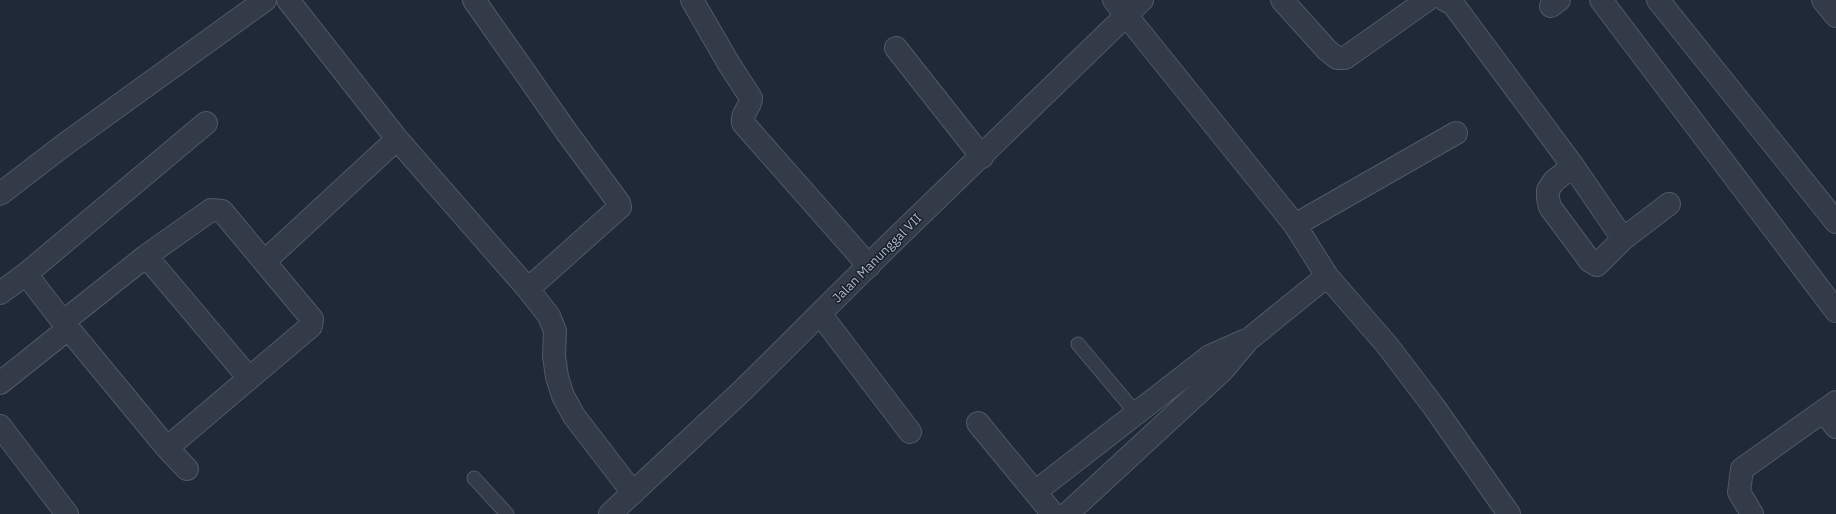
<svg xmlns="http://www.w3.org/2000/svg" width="1836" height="514" font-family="'IBM Plex Sans',sans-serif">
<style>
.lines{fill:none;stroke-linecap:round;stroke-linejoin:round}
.service-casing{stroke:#505966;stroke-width:15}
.minor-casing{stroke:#505966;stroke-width:24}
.tertiary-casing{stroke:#505966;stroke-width:24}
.service{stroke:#333b48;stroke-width:13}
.minor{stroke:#333b48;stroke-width:22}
.tertiary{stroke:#333b48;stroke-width:22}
.labels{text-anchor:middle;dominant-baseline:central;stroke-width:3;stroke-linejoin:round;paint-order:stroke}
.street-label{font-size:13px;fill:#adb6c5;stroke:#18202c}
</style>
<rect width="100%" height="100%" fill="#1f2937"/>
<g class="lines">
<g class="service-casing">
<path id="service" d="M1078 344 1136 413
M474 478 507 514"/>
</g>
<g class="minor-casing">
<path id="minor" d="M288 0 397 139 528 289 549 316 555 331 554 356 557 377 563 396 574 416 633 493
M474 0 568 134 619 203 620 207 528 289
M692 0 729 64 751 98C751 107 741 113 743 123L869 266
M1114 0 1295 225 1327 276 1387 345 1434 407 1509 514
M1282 0 1327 50 1337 58H1345L1427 0
M1445 0 1453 4 1573 166 1623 239 1669 204
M1601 0 1836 311
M1658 0 1836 222
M1823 0 1836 16
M1551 6 1559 0
M896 48 982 157
M1573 166 1554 181 1548 190V198L1550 207 1590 261 1597 265 1623 239
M0 194 64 145 265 0
M1295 225 1456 133
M146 256 249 378
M265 261 397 139
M26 274 63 322 167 448 187 469
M0 293 26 274 206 123
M821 315 910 432
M63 322 146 256 211 210 222 211 312 319 311 326 167 448
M0 383 69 328
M1824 412 1836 427
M978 423 1053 514
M0 426 67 514
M1035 492 1210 356 1244 341
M1067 514 1222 371 1248 340 1327 276
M1752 514 1739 492 1742 469 1836 402"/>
</g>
<g class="tertiary-casing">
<path id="tertiary" d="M610 514 743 390 888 246 1142 0"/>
</g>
<use href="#service" class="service"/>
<use href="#minor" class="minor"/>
<use href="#tertiary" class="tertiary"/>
</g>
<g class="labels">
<g class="street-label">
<text transform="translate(877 258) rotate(-45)">Jalan Manunggal VII</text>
</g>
</g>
</svg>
